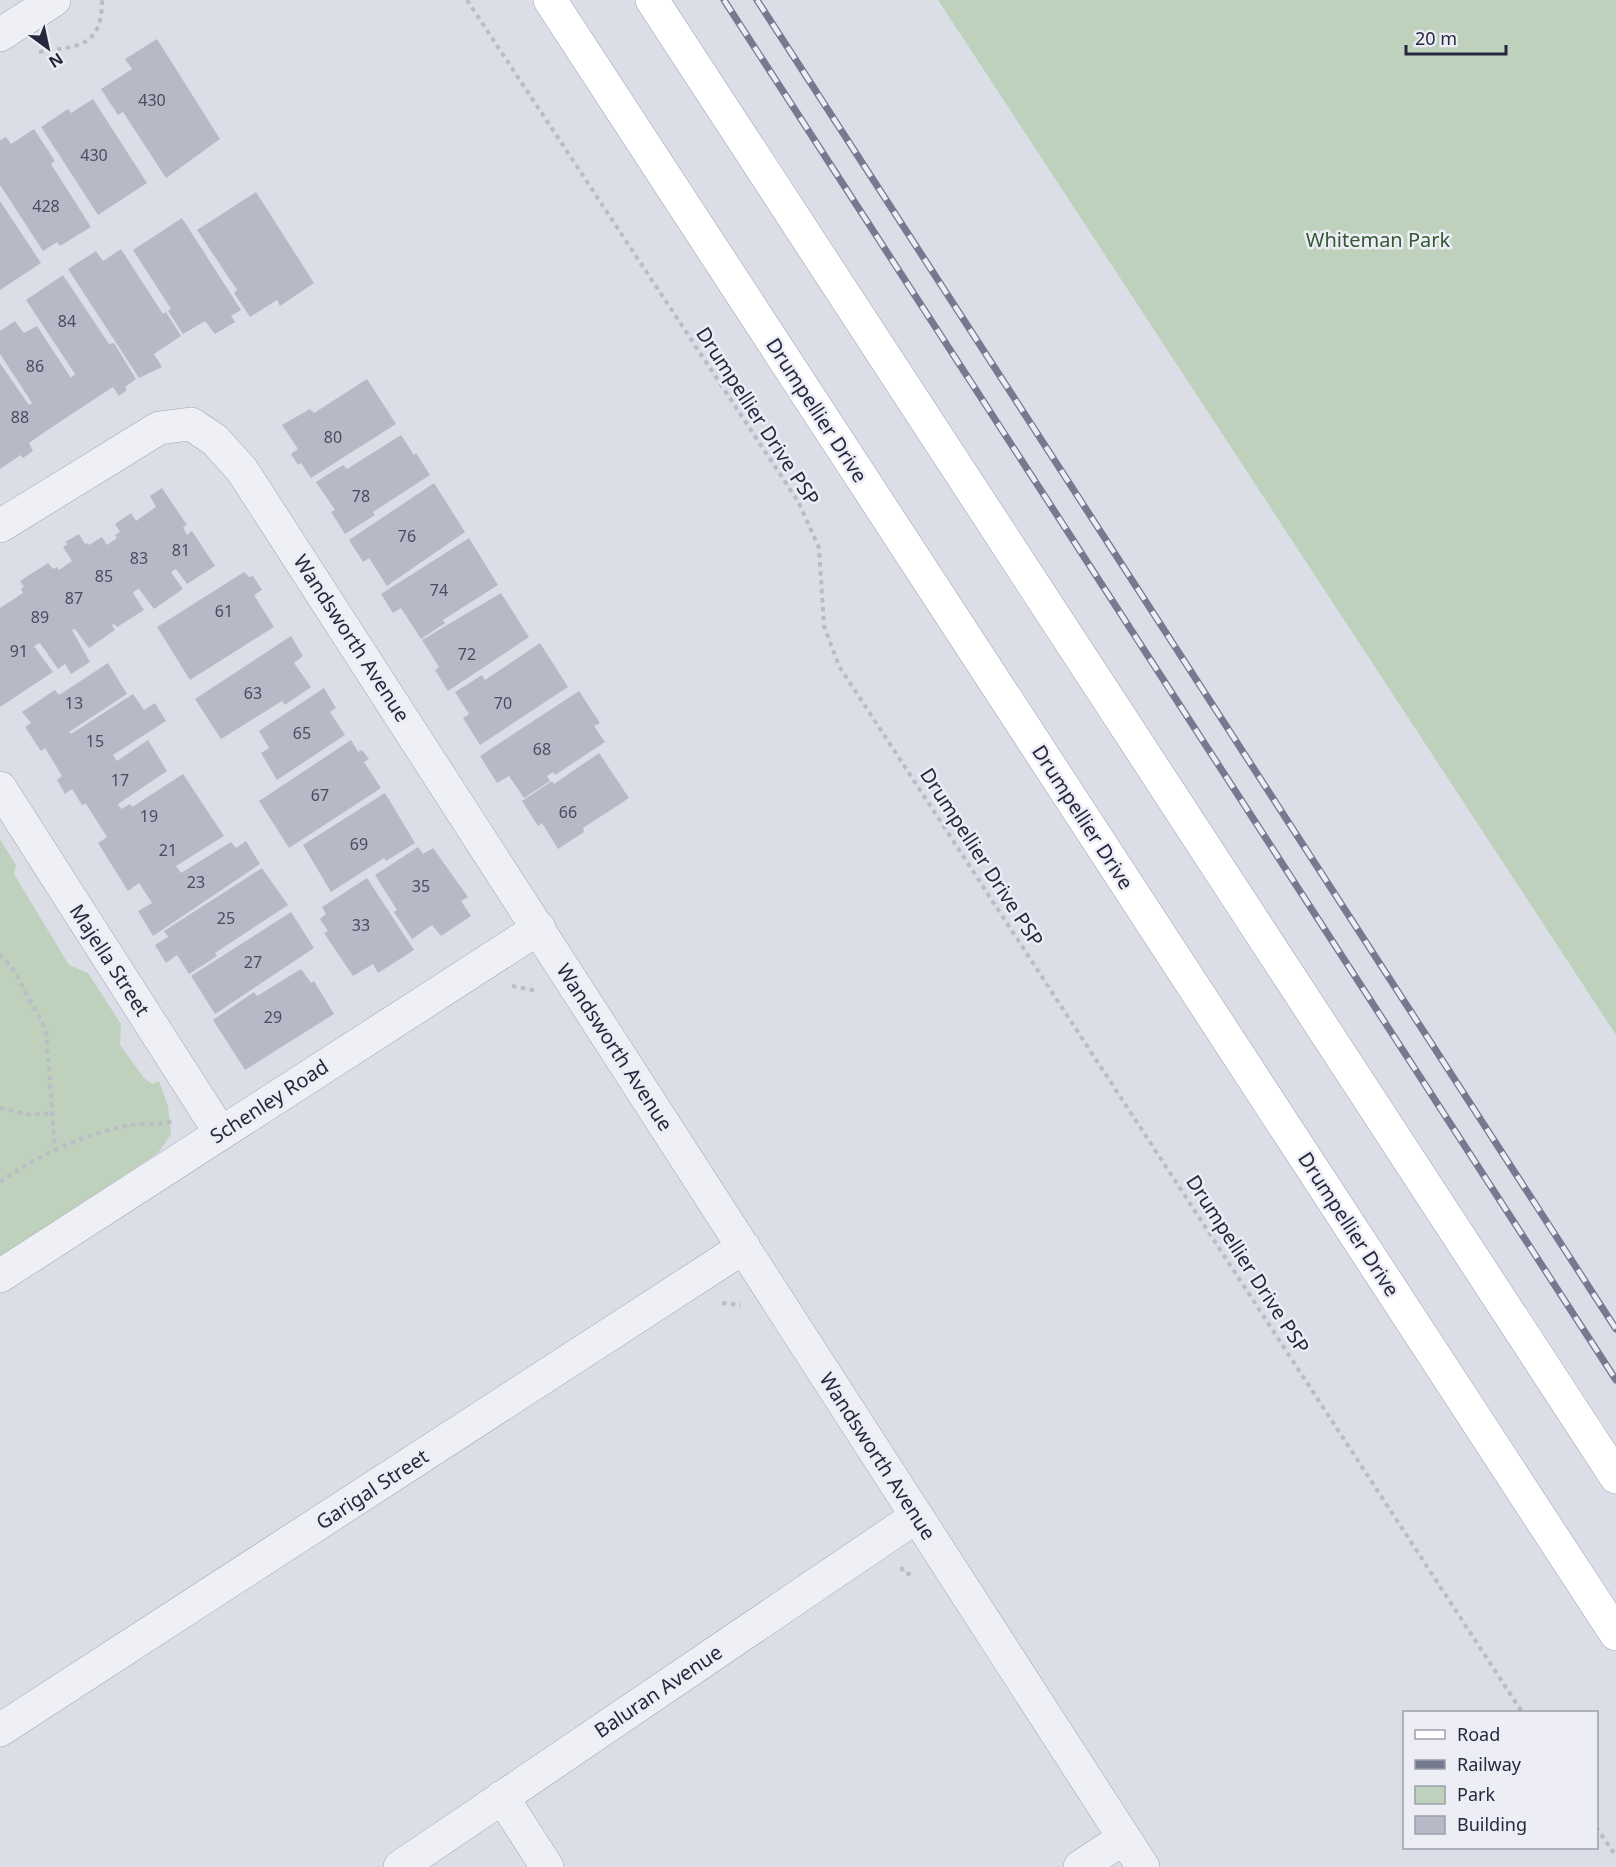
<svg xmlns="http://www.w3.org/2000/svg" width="1616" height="1867" font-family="'Noto Sans',sans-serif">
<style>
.green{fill:#bed1bd}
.building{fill:#b7b9c7}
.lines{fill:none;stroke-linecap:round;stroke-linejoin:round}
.minor-casing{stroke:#a2a4b1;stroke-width:34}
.primary-casing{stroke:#9ba0b3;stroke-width:34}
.path{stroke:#bbbcc5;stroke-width:4;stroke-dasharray:4.5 4.5;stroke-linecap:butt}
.minor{stroke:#eff0f5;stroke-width:33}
.primary{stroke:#fff;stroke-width:33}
.rail-casing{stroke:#757a91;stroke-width:7}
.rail{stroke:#ecedf5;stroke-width:4.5;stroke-dasharray:14;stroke-linecap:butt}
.labels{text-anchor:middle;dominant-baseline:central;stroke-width:5;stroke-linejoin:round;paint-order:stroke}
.number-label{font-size:16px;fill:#4a4d60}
.park-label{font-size:20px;fill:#335a34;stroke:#ecedf5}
.street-label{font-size:20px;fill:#26293e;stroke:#ecedf5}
</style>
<rect width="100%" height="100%" fill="#dcdee7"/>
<path class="green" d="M938 0H1616V1035Z
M0 839 16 865 14 874 69 965 88 973 121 1024 120 1045 144 1078 152 1084 159 1081 168 1106 171 1134 158 1153 0 1257Z"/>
<path class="building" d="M157 39 220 139 166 178 123 112 118 115 101 89 132 69 125 59Z
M93 99 147 183 98 215 41 127 68 109 71 113Z
M34 129 55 161 51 164 91 227 60 246 57 242 43 251 0 185V140L6 137 11 144Z
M256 192 314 283 280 306 277 300 250 317 234 293 237 290 197 230Z
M0 201 41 263 0 290Z
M182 218 241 310 231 316 235 322 215 334 205 321 183 334 168 311 171 309 133 250Z
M121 249 163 314 166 312 181 336 154 354 162 367 139 378 68 269 96 251 103 261Z
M63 275 109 344 114 343 136 379 125 387 127 390 119 396 113 387 49 429 29 443 33 451 23 458 21 455 0 469V363L29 405 32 403 0 354V331L15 321 24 333 37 326 71 378 75 374 26 300Z
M367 379 396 424 311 478 301 463 298 465 291 454 298 449 282 425 310 409 314 413Z
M401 435 414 455 416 453 430 475 373 512 375 515 345 534 331 512 335 510 316 482 343 465 347 469Z
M434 483 465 532 387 586 369 558 363 562 349 540Z
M162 488 187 525 183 527 187 535 192 531 215 566 187 584 176 569 171 572 183 589 154 609 139 589 136 590 133 593 144 610 117 627 114 624 112 625 115 630 89 648 75 629 72 630 90 662 71 674 65 664 58 669 40 643 34 646 53 672 0 707V608L23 593 21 589 24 587 20 581 48 563 53 569 57 567 59 570 72 561 63 547 68 544 65 542 79 534 85 544 88 543 89 545 102 537 107 545 117 538 115 535 120 532 115 524 131 513 136 521 156 507 150 496Z
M469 538 498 585 443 620 445 623 421 639 401 608 393 613 381 594Z
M244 572 249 577 253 576 262 590 254 595 274 627 190 680 157 627Z
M501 593 529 637 448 691 435 670 439 667 422 640Z
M291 636 303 656 294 663 311 687 285 705 282 701 221 739 195 699Z
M540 643 568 687 480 745 463 718 469 714 455 692 482 675 485 680Z
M108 663 127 694 69 732 71 734 133 694 144 710 155 703 166 721 113 755 117 761 148 740 167 771 118 804 121 809 130 804 132 807 183 774 224 836 176 866 181 873 231 842 236 848 246 841 260 864 153 936 138 911 152 903 139 883 128 891 98 843 107 837 86 804 82 805 72 789 65 794 57 780 62 776 45 748 41 751 25 727 31 723 22 712 55 690 59 695Z
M324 688 336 708 330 712 345 735 277 780 261 753 269 748 259 731Z
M579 691 600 723 594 726 605 742 555 775 553 772 547 776 550 781 524 798 509 776 497 783 480 756Z
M351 740 358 752 362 750 369 759 364 762 381 788 289 848 259 801Z
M599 753 629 798 583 828 584 832 558 849 542 823 538 826 522 801 552 781 554 784Z
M385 793 415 843 386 861 384 858 331 892 303 845Z
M418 847 423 854 433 848 468 897 461 901 471 916 441 936 432 925 412 939 394 912 397 910 375 875Z
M262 868 288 905 215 953 217 956 189 974 177 955 166 963 155 945 168 937 164 931Z
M367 878 414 950 378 973 373 964 353 976 324 933 328 931 320 919 326 914 322 907Z
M291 912 314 948 215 1014 191 976Z
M301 969 311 983 314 981 334 1014 245 1070 213 1020 254 992 257 996Z"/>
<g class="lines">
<g class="minor-casing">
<path id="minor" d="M0 35 54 0
M0 526 159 428 191 424 215 440 242 470 1143 1867
M0 788 220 1132
M0 1276 539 928
M0 1730 744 1247
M502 1797 547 1867
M400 1867 917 1516
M1080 1867 1124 1838"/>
</g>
<g class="primary-casing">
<path id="primary" d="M550 0 1616 1634
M652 0 1616 1477"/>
</g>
<path class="path" d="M467 0 799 503 819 548 824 626 839 666 1522 1712
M39 52C76 46 102 49 102 0
M0 954 13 969 46 1030 55 1150
M512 986 537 991
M0 1108 31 1115 51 1113
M0 1182C36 1156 88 1132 132 1125 144 1123 162 1126 172 1121
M722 1303 741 1305
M901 1567 904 1573 914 1575
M1596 1827 1616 1856"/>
<use href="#minor" class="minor"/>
<use href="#primary" class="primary"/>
<g class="rail-casing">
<path id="rail" d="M724 0 1616 1380
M757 0 1616 1329"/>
</g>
<use href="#rail" class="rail"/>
</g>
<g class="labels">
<g class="number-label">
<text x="152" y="100">430</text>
<text x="94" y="155">430</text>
<text x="46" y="206">428</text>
<text x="67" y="321">84</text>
<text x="35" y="366">86</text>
<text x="20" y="417">88</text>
<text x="333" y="437">80</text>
<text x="361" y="496">78</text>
<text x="407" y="536">76</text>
<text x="181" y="550">81</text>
<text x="139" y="558">83</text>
<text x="104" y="576">85</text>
<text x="439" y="590">74</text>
<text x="74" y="598">87</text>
<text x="224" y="611">61</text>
<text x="40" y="617">89</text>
<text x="19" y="651">91</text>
<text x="467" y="654">72</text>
<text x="253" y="693">63</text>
<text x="74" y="703">13</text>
<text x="503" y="703">70</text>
<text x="302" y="733">65</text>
<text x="95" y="741">15</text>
<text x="542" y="749">68</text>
<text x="120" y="780">17</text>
<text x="320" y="795">67</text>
<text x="568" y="812">66</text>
<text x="149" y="816">19</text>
<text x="359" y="844">69</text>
<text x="168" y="850">21</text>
<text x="196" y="882">23</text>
<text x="421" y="886">35</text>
<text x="226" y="918">25</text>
<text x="361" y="925">33</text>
<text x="253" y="962">27</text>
<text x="273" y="1017">29</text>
</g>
<g class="park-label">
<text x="1378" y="239">Whiteman Park</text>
</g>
<g class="street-label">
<text transform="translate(817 410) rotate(57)">Drumpellier Drive</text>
<text transform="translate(758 416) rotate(57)">Drumpellier Drive PSP</text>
<text transform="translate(352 638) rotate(57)">Wandsworth Avenue</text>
<text transform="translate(1083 817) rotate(57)">Drumpellier Drive</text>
<text transform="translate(982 857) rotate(57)">Drumpellier Drive PSP</text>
<text transform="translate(110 960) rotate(57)">Majella Street</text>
<text transform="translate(615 1047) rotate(57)">Wandsworth Avenue</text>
<text transform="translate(269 1101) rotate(-33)">Schenley Road</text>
<text transform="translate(1349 1224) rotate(57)">Drumpellier Drive</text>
<text transform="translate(1248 1264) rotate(57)">Drumpellier Drive PSP</text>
<text transform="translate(878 1456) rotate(57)">Wandsworth Avenue</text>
<text transform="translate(372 1489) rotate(-33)">Garigal Street</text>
<text transform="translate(658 1691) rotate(-34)">Baluran Avenue</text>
</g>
</g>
<rect x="1403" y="1711" width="195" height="138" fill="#ecedf5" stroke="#9d9fac" stroke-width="1.5"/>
<rect x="1415" y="1730" width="30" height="9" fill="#ffffff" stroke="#9d9fac" stroke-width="1.5"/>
<text x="1457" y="1741" font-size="18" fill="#26293e">Road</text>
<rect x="1415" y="1760" width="30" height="9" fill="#757a91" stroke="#9d9fac" stroke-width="1.5"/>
<text x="1457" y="1771" font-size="18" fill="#26293e">Railway</text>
<rect x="1415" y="1786" width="30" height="18" fill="#bed1bd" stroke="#9d9fac" stroke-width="1.5"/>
<text x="1457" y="1801" font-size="18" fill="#26293e">Park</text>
<rect x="1415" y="1816" width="30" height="18" fill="#b7b9c7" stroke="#9d9fac" stroke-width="1.5"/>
<text x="1457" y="1831" font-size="18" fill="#26293e">Building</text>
<g transform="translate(48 48) rotate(147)" stroke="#ecedf5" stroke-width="4.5" paint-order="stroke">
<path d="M0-4.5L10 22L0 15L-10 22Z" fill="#26293e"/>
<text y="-9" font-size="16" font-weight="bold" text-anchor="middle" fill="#26293e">N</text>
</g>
<path d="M1406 45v9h100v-9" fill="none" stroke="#26293e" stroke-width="3"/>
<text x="1415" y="45" font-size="18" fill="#26293e" stroke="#ecedf5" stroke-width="4.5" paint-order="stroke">20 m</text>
</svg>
